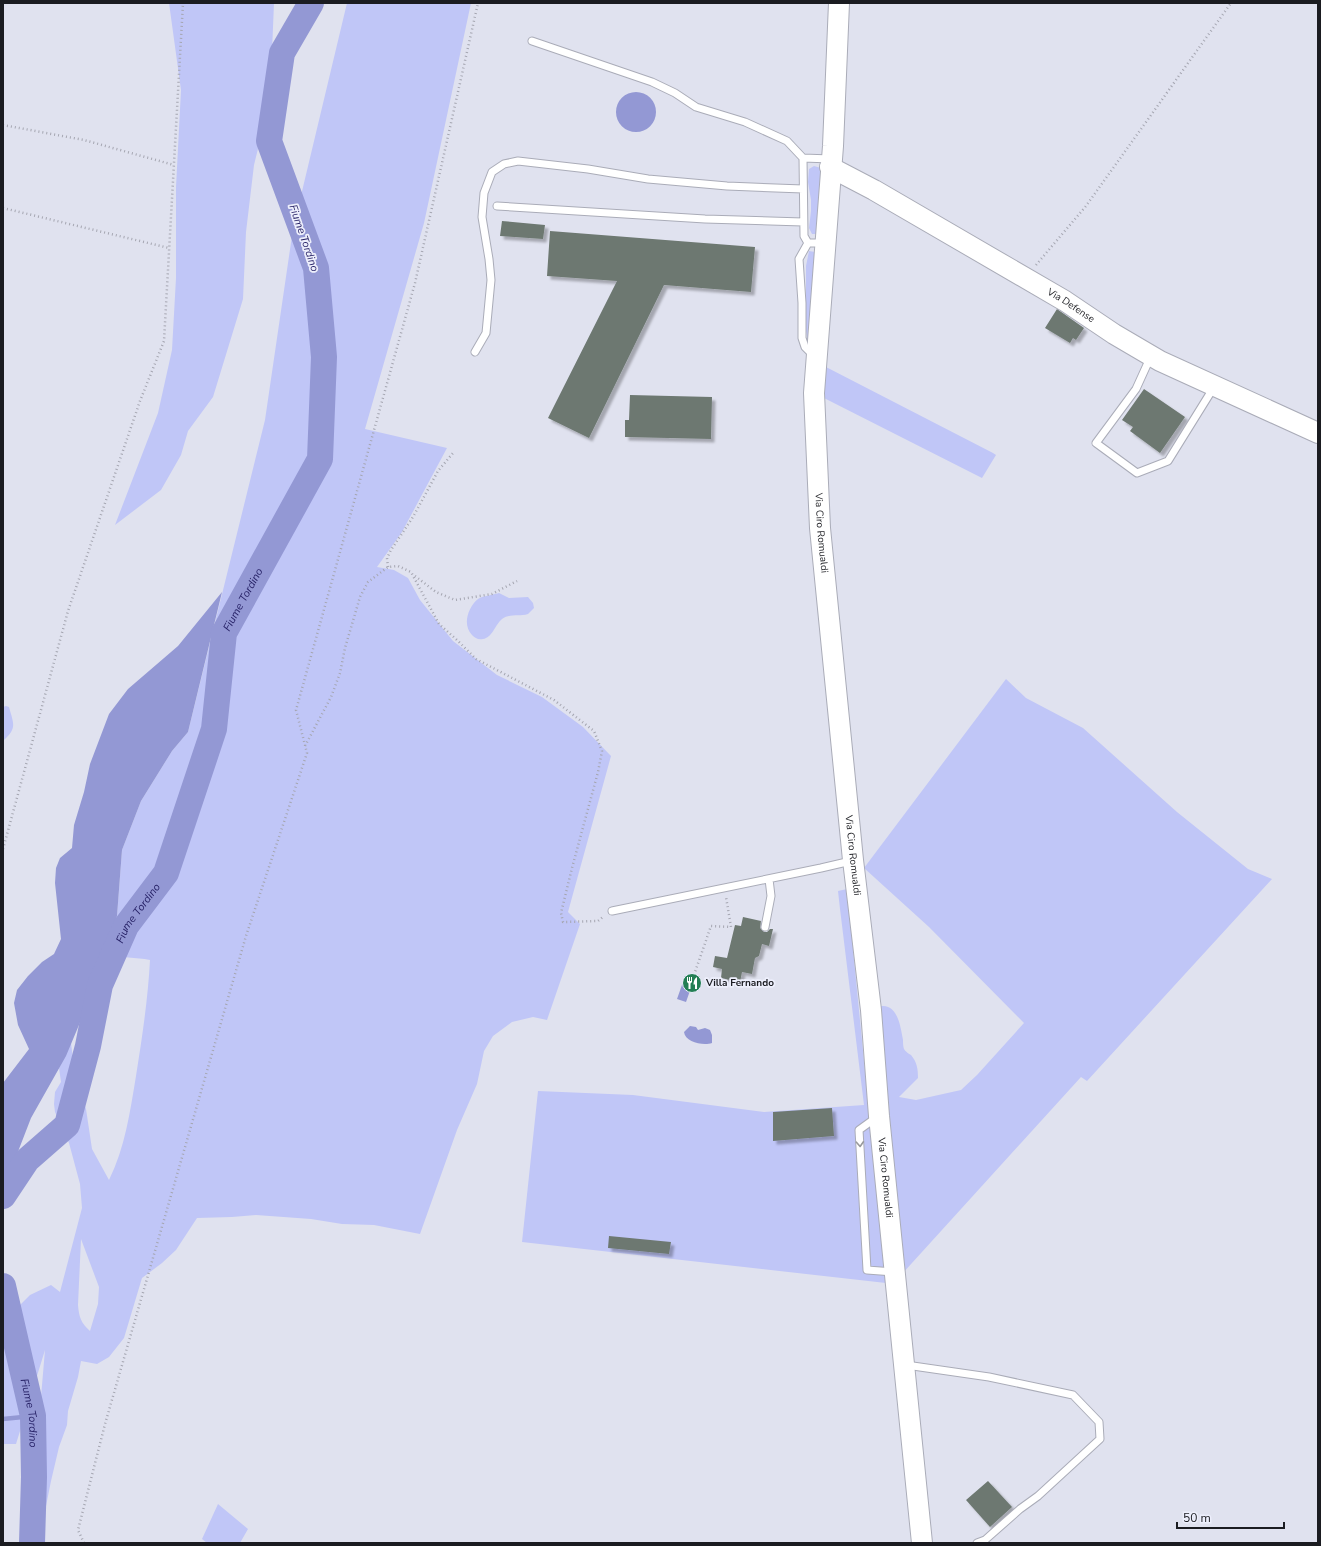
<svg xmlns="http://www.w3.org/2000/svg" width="1321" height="1546" font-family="'Nunito Sans',sans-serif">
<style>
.green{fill:#c0c6f7;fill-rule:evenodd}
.water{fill:#9398d4}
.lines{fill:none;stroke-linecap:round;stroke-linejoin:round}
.stream{stroke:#9398d4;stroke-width:4.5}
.river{stroke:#9398d4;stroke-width:26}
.building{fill:#6d7871;filter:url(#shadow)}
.lane-casing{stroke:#aaacb8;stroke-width:9}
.secondary-casing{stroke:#aaacb8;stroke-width:22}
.path{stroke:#a5a6b1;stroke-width:2.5;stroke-dasharray:1 3;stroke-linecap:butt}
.lane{stroke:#fff;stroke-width:7}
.secondary{stroke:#fff;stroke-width:20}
.oneway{stroke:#98999b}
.labels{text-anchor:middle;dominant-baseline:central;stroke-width:3.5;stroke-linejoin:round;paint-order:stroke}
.street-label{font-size:10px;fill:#1b1c21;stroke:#edeffc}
.poi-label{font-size:10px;font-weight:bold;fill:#1b1c21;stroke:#edeffc;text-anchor:start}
.water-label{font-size:11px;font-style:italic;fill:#241f64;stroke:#edeffc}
</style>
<defs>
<filter id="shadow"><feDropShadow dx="3.5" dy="3.5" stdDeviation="1" flood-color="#0004"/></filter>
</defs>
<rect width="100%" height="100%" fill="#e0e2ef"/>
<path class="green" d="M169 3H274L270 100 254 165 246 232 243 299 213 397 188 431 181 455 161 490 115 525 158 413 172 350 176 278V187L181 90Z
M347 3H471L424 223 365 429 447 448 402 532 377 567 394 570 408 578 420 600 453 641 497 675 542 697 583 727 611 756 568 912 580 924 547 1020 533 1017 512 1022 493 1036 484 1051 477 1084 457 1130 420 1234 374 1225 342 1224 311 1219 256 1215 232 1217 197 1218 176 1250 162 1263 142 1278 124 1338 109 1357 97 1364 81 1361 78 1377 68 1411 67 1425 59 1447 51 1481 45 1511 34 1525 37 1510 35 1484 39 1420 45 1350 16 1444H3V1312L20 1305 30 1295 51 1285 60 1292 82 1208 80 1184 69 1143 55 1112 54 1104 55 1092 61 1082 59 1068 71 1043 75 1075 86 1109 92 1149 109 1180C125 1148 130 1112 136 1076 142 1038 148 999 150 960 136 957 121 958 107 955L117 916 122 850 141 801 172 751 188 732 265 420 293 229ZM81 1239 99 1287 98 1304 90 1331C81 1323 79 1317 78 1305Z
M814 166 821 168 822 170 816 234H812L809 228 811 211V200L808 182 809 169Z
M809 251 815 252 816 256 808 341 806 331V266Z
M826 367 993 453 996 455 982 478 822 397Z
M499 593 509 598 528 597 533 603 534 608 528 614C519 617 510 613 502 619 495 625 492 638 483 639 478 640 475 638 472 635 462 625 468 607 478 599 482 596 493 595 499 593Z
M1006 679 1026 698 1083 728 1177 812 1248 869 1272 879 1087 1081 1081 1077 902 1274 877 1007C897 1001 900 1024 903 1040 903 1042 903 1047 904 1049 905 1051 909 1054 911 1055 917 1062 918 1069 918 1078L899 1097 916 1100 961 1090 977 1075 1024 1023 929 927 864 868Z
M6 706 9 707C14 725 17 728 3 741V707Z
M847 889 886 1283 522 1242 538 1091 633 1095 764 1112 864 1105 840 909 838 891Z
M218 1504 248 1529 240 1543H207L202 1539Z"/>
<path class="water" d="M616 112a20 20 0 1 1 40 0a20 20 0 1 1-40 0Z
M222 592 188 732 172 751 141 801 122 850 117 916 112 936 102 970 66 1056 31 1118 14 1162 3 1185V1083L29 1049 18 1025 14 1003 17 990 28 976 42 962 54 954 61 939 55 883 56 868 60 858 72 848 74 825 84 792 90 764 109 714 128 689 178 646Z
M685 981 691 983 692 985 686 1002 677 999 683 982Z
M690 1026 696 1027 698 1030 705 1028 710 1030 712 1035V1043C703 1046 685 1042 684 1032Z"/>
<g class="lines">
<path class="stream" d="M3 1419 33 1416"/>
<g class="river">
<path id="s1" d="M3 1196 27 1160 67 1125 88 1046 100 985 126 926 166 873 214 729 224 633 320 459 324 357 316 268 269 141 282 53 311 3"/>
<path id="s2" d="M3 1286 33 1416 34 1477 32 1543"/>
</g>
</g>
<path class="building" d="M502 221 545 225 543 239 500 236Z
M550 231 755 247 751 292 664 285 589 438 548 418 617 281 547 276Z
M1057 309 1084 328 1076 340 1073 338 1070 343 1045 328Z
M1144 389 1185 417 1160 453 1130 431 1133 427 1122 420Z
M630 395 712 397 711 439 625 437V420H629Z
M743 917 761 921 760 928 764 932H767L770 929H773L769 946 762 944 759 956 755 958 752 974 742 972 740 982 721 978 722 969 713 967 715 956 727 958 735 925 741 926Z
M832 1108 834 1136 773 1141V1112Z
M609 1236 671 1242 669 1254 608 1248Z
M988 1481 1012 1507 990 1527 966 1500Z"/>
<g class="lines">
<g class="lane-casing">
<path id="lane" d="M532 41 652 82 675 93 696 107 745 122 787 141 803 158
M497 206 705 219 803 222
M808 243 804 236 803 158 831 159
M475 352 486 333 491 280 489 259 482 217 484 193 492 172 504 164 518 161 588 169 648 179 727 186 803 189
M815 352 809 351 805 347 802 338V303L799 259 808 243H824
M1151 356 1136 389 1096 443 1137 473 1168 461 1214 387
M612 911 821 868 851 861
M765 927 771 896 769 879
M877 1117 859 1130 867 1270 894 1272
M906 1365 989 1377 1073 1395 1099 1422 1100 1439 1038 1496 1020 1509 985 1540 977 1543"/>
</g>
<g class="secondary-casing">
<g id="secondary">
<path id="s3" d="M839 3 833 146 814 393 820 528 853 860 871 1010 879 1116 922 1543"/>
<path id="s4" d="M830 167 874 190 1065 301 1114 334 1160 361 1318 433"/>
</g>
</g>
<path class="path" d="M3 125 84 140 174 165
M3 208 169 248
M1036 265 1086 206 1231 3
M388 567 387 558 391 550 413 517 438 471 453 453
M415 576 436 592 455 600 492 594 517 581
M305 746 331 697 340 673 345 648 360 597 368 582 388 567 398 566 411 572 439 624 457 640 476 659 554 700 594 731 602 751 598 772 572 868 561 913 563 922 598 921 603 917
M3 849 68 611 140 401 164 341 183 3
M694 975 711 926 731 927 726 897
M84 1543 78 1530 105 1424 246 936 307 753 296 710 415 283 478 3"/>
<use href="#lane" class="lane"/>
<use href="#secondary" class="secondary"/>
</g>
<defs><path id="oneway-chevron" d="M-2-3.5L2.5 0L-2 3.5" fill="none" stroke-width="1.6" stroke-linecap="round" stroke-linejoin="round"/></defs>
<use class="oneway" href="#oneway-chevron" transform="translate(860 1144) rotate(87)"/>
<defs>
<g id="restaurant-disc" transform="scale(1)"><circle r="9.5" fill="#237e54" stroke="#edeffc"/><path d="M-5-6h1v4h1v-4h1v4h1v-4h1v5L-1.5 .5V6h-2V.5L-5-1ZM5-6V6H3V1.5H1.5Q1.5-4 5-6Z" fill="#fff"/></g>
</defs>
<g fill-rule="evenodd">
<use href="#restaurant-disc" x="692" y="983"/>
</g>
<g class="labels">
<g class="street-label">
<text stroke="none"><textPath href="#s4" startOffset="278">Via Defense</textPath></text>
<text stroke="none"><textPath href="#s3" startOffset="531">Via Ciro Romualdi</textPath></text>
<text stroke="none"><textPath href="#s3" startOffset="855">Via Ciro Romualdi</textPath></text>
<text stroke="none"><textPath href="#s3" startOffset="1179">Via Ciro Romualdi</textPath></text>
</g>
<g class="poi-label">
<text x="706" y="983">Villa Fernando</text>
</g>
<g class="water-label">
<text transform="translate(304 238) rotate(71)">Fiume Tordino</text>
<text stroke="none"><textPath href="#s1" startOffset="658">Fiume Tordino</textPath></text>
<text stroke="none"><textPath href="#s1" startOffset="322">Fiume Tordino</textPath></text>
<text stroke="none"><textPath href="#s2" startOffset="130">Fiume Tordino</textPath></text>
</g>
</g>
<rect width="1321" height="1546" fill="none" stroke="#1b1c21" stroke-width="8"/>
<path d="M1177 1522v6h107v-6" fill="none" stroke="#1b1c21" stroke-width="2"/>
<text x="1183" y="1522" font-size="12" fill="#1b1c21" stroke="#edeffc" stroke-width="3" paint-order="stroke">50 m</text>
</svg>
